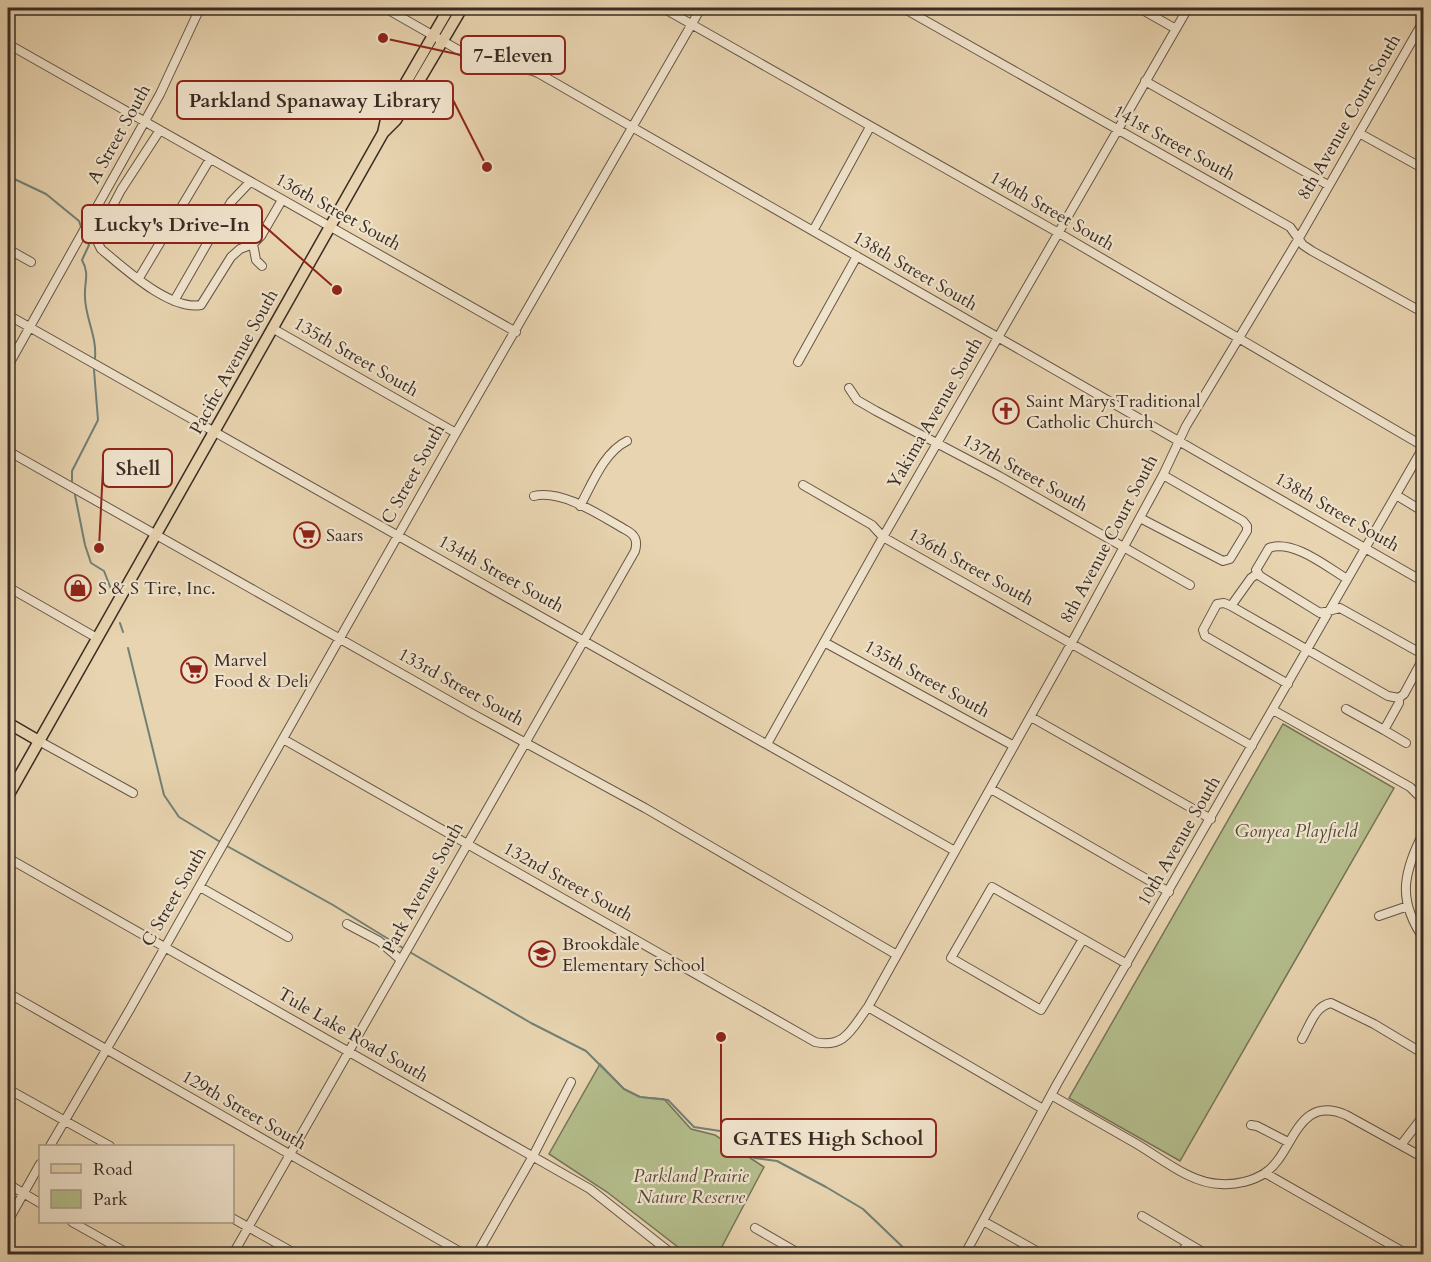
<svg xmlns="http://www.w3.org/2000/svg" width="1431" height="1262" font-family="Cardo,serif">
<style>
.green{fill:#b4bd8c;stroke:#767458;stroke-width:1.5}
.lines{fill:none;stroke-linecap:round;stroke-linejoin:round}
.stream{stroke:#718076;stroke-width:2}
.minor-casing{stroke:#655647;stroke-width:10}
.major-casing{stroke:#392c24;stroke-width:13}
.minor{stroke:#f0e3cc;stroke-width:8}
.major{stroke:#e8d4b0;stroke-width:10}
.labels{text-anchor:middle;dominant-baseline:central;stroke-width:4.5;stroke-linejoin:round;paint-order:stroke}
.street-label{font-size:18px;fill:#392c24;stroke:#f0e3cc}
.poi-label{font-size:18px;fill:#392c24;stroke:#f0e3cc;text-anchor:start}
.park-label{font-size:18px;font-style:italic;fill:#524939;stroke:#f0e3cc}
.leader{fill:none;stroke:#8f2418;stroke-width:2}
.callout-dot{fill:#8f2418;stroke:#f0e3cc;stroke-width:2}
.callout{fill:#f0e3cc;stroke:#8f2418;stroke-width:2}
.callout-label{font-size:20px;text-anchor:middle;font-weight:bold;fill:#392c24}
</style>
<rect width="100%" height="100%" fill="#e8d4b0"/>
<filter id="stains"><feTurbulence type="fractalNoise" baseFrequency=".00333" numOctaves="4"/><feColorMatrix values="0 0 0 0 .2 0 0 0 0 .09 0 0 0 0 .02 0 0 0 .5 -.17"/></filter>
<radialGradient id="worn" r=".72"><stop offset=".6" stop-color="#630" stop-opacity="0"/><stop offset="1" stop-color="#630" stop-opacity=".3"/></radialGradient>
<path class="green" d="M1283 724 1394 788 1180 1161 1069 1098Z
M600 1064 624 1089 640 1097 664 1099 691 1129 715 1135 764 1167 718 1254H687L607 1192 549 1154Z"/>
<g class="lines">
<path class="stream" d="M8 176 46 194 79 221 81 227
M86 239 89 245 82 260C90 275 84 281 85 297 85 317 97 336 95 358
M72 481V471L98 420 94 370
M75 495 85 545 91 563 104 571 111 589
M120 623 123 632
M128 648 164 795 179 817 222 843
M227 846 333 905 403 948
M408 951 531 1023 586 1051 624 1089 640 1097 668 1100 694 1127 720 1131 740 1149 754 1158 777 1161 826 1187 863 1209 910 1254"/>
<g class="minor-casing">
<path id="minor" d="M385 8 490 68C507 73 522 65 538 73L1424 582
M663 8 1057 232 1423 446
M903 8 1290 227 1303 245 1312 251 1424 313
M1139 8 1176 29
M8 44 516 332
M1145 81 1328 185
M160 130 121 190 99 232 98 243 101 249C124 268 170 311 201 305L231 257 240 249 253 244 261 236 282 200
M1359 133 1424 169
M813 231 870 127
M253 244 256 260 262 266
M8 249 31 262
M139 278 210 159
M174 301 231 202 250 182
M8 315 955 851
M272 328 456 433
M798 362 857 256
M8 366 160 94 200 8
M849 388 857 400 876 411 999 476 1190 585
M8 451 471 713 645 808 897 955
M803 485 872 525 883 537 1252 746
M1396 495 1424 512
M580 506C592 484 604 452 627 441
M1140 518 1223 561 1230 559 1247 531V526L1243 521 1163 475
M1347 579C1327 567 1293 539 1269 548L1256 570 1260 576 1320 613 1340 608 1424 655
M8 587 97 638
M1231 606 1251 578 1257 574
M824 642 1014 746
M1288 684 1205 636 1203 630 1217 604 1224 603 1231 606 1388 696 1399 698
M1399 698V703L1384 730 1406 743
M1399 698 1404 694 1424 657
M1346 709 1384 730
M1273 710 1410 787 1424 801
M1031 717 1211 819
M283 739 815 1042C845 1049 852 1028 868 1007L1076 635 1163 475 1186 426 1299 238 1424 20
M39 741 133 793
M767 744 883 537 1188 8
M991 789 1169 892
M1424 831C1404 872 1396 899 1424 939
M8 858 590 1189 672 1254
M200 887 288 937
M1379 916 1408 906
M347 924 379 941 401 960
M1083 939 1041 1010 951 958 992 887 1127 964
M8 993 464 1254
M868 1007 1043 1109
M1302 1039C1310 1025 1315 1006 1331 1003L1374 1024 1424 1054
M8 1089 110 1146
M1051 1095C1079 1111 1107 1127 1135 1143 1161 1158 1191 1184 1221 1184 1236 1185 1253 1181 1265 1173 1294 1154 1296 1093 1346 1115L1424 1158
M1251 1125 1257 1126 1288 1142
M1401 1145 1424 1115
M50 1146 130 1009 456 433 701 8
M1265 1173 1407 1254
M8 1184 40 1203
M1142 1216 1206 1254
M232 1218 296 1254
M8 1221 40 1164
M983 1221 1042 1254
M72 1222 129 1254
M755 1228 800 1254
M233 1254 635 551C638 540 635 535 626 530 601 516 562 489 534 496
M477 1254 533 1156 571 1082
M965 1254 1057 1084 1424 446
M1181 1254 1187 1244"/>
</g>
<g class="major-casing">
<path id="major" d="M383 133 396 120 462 8
M8 723 39 741
M8 796 383 133 387 115 449 8"/>
</g>
<use href="#minor" class="minor"/>
<use href="#major" class="major"/>
</g>
<defs>
<g id="church-ring" transform="scale(1.35)"><circle r="9.5" fill="#f0e3cc" stroke="#8f2418" stroke-width="1.5"/><path d="M-1.2-6h2.4v3.5h3.3v2.4h-3.3V6h-2.4V-.1h-3.3v-2.4h3.3Z" fill="#8f2418"/></g>
<g id="supermarket-ring" transform="scale(1.35)"><circle r="9.5" fill="#f0e3cc" stroke="#8f2418" stroke-width="1.5"/><path d="M-6-5.5h2.5l.6 2H6L4.5 2H-2.5L-4.4-4H-6ZM-1.5 3.2a1.3 1.3 0 1 0 .1 0ZM3 3.2a1.3 1.3 0 1 0 .1 0Z" fill="#8f2418"/></g>
<g id="shop-ring" transform="scale(1.35)"><circle r="9.5" fill="#f0e3cc" stroke="#8f2418" stroke-width="1.5"/><path d="M-5-2.5h2.3a2.7 3.5 0 0 1 5.4 0H5L5.5 6h-11ZM-1.5-2.5h3a1.5 2.3 0 0 0-3 0Z" fill="#8f2418"/></g>
<g id="school-ring" transform="scale(1.35)"><circle r="9.5" fill="#f0e3cc" stroke="#8f2418" stroke-width="1.5"/><path d="M0-5L7-2L0 1L-7-2ZM-4 1L0 2.5L4 1V4Q0 6-4 4Z" fill="#8f2418"/></g>
</defs>
<g fill-rule="evenodd">
<use href="#church-ring" x="1006" y="411"/>
<use href="#supermarket-ring" x="307" y="535"/>
<use href="#shop-ring" x="78" y="588"/>
<use href="#supermarket-ring" x="194" y="670"/>
<use href="#school-ring" x="542" y="954"/>
</g>
<g class="labels">
<g class="street-label">
<text transform="translate(1349 117) rotate(-60)">8th Avenue Court South</text>
<text transform="translate(119 134) rotate(-61)">A Street South</text>
<text transform="translate(1174 143) rotate(29)">141st Street South</text>
<text transform="translate(1052 211) rotate(30)">140th Street South</text>
<text transform="translate(338 212) rotate(29)">136th Street South</text>
<text transform="translate(915 271) rotate(30)">138th Street South</text>
<text transform="translate(356 357) rotate(30)">135th Street South</text>
<text transform="translate(234 362) rotate(-61)">Pacific Avenue South</text>
<text transform="translate(935 413) rotate(-60)">Yakima Avenue South</text>
<text transform="translate(1025 473) rotate(29)">137th Street South</text>
<text transform="translate(413 474) rotate(-61)">C Street South</text>
<text transform="translate(1337 512) rotate(30)">138th Street South</text>
<text transform="translate(1109 539) rotate(-62)">8th Avenue Court South</text>
<text transform="translate(971 567) rotate(29)">136th Street South</text>
<text transform="translate(501 574) rotate(29)">134th Street South</text>
<text transform="translate(927 679) rotate(29)">135th Street South</text>
<text transform="translate(461 687) rotate(29)">133rd Street South</text>
<text transform="translate(1179 841) rotate(-60)">10th Avenue South</text>
<text transform="translate(568 882) rotate(29)">132nd Street South</text>
<text transform="translate(423 888) rotate(-61)">Park Avenue South</text>
<text transform="translate(174 897) rotate(-60)">C Street South</text>
<text transform="translate(353 1035) rotate(30)">Tule Lake Road South</text>
<text transform="translate(244 1110) rotate(30)">129th Street South</text>
</g>
<g class="poi-label">
<text x="1026" y="401">Saint MarysTraditional<tspan x="1026" dy="21">Catholic Church</tspan></text>
<text x="326" y="535">Saars</text>
<text x="98" y="588">S &amp; S Tire, Inc.</text>
<text x="214" y="660">Marvel<tspan x="214" dy="21">Food &amp; Deli</tspan></text>
<text x="562" y="944">Brookdale<tspan x="562" dy="21">Elementary School</tspan></text>
</g>
<g class="park-label">
<text x="1296" y="831">Gonyea Playfield</text>
<text x="691" y="1176">Parkland Prairie<tspan x="691" dy="21">Nature Reserve</tspan></text>
</g>
</g>
<path class="leader" d="M383 38L461 55M487 167L453 100M337 290L262 224M99 548L103 468M721 1037L721 1138"/>
<g class="callout-dot">
<circle cx="383" cy="38" r="6"/>
<circle cx="487" cy="167" r="6"/>
<circle cx="337" cy="290" r="6"/>
<circle cx="99" cy="548" r="6"/>
<circle cx="721" cy="1037" r="6"/>
</g>
<g class="callout">
<rect x="461" y="36" width="104" height="38" rx="6"/>
<rect x="177" y="81" width="276" height="38" rx="6"/>
<rect x="82" y="205" width="180" height="38" rx="6"/>
<rect x="103" y="449" width="69" height="38" rx="6"/>
<rect x="721" y="1119" width="215" height="38" rx="6"/>
</g>
<g class="callout-label">
<text x="513" y="62">7-Eleven</text>
<text x="315" y="107">Parkland Spanaway Library</text>
<text x="172" y="231">Lucky's Drive-In</text>
<text x="138" y="475">Shell</text>
<text x="828" y="1145">GATES High School</text>
</g>
<rect width="1431" height="1262" fill="none" stroke="#e8d4b0" stroke-width="30"/>
<rect x="9" y="9" width="1413" height="1244" fill="none" stroke="#392c24" stroke-width="3"/>
<rect x="15" y="15" width="1401" height="1232" fill="none" stroke="#392c24" stroke-width="1.5"/>
<rect x="39" y="1145" width="195" height="78" fill="#f0e3cc" stroke="#a79a89" stroke-width="1.5"/>
<rect x="51" y="1164" width="30" height="9" fill="#e8d4b0" stroke="#a79a89" stroke-width="1.5"/>
<text x="93" y="1175" font-size="18" fill="#392c24">Road</text>
<rect x="51" y="1190" width="30" height="18" fill="#b4bd8c" stroke="#a79a89" stroke-width="1.5"/>
<text x="93" y="1205" font-size="18" fill="#392c24">Park</text>
<rect width="100%" height="100%" filter="url(#stains)"/>
<rect width="100%" height="100%" fill="url(#worn)"/>
</svg>
